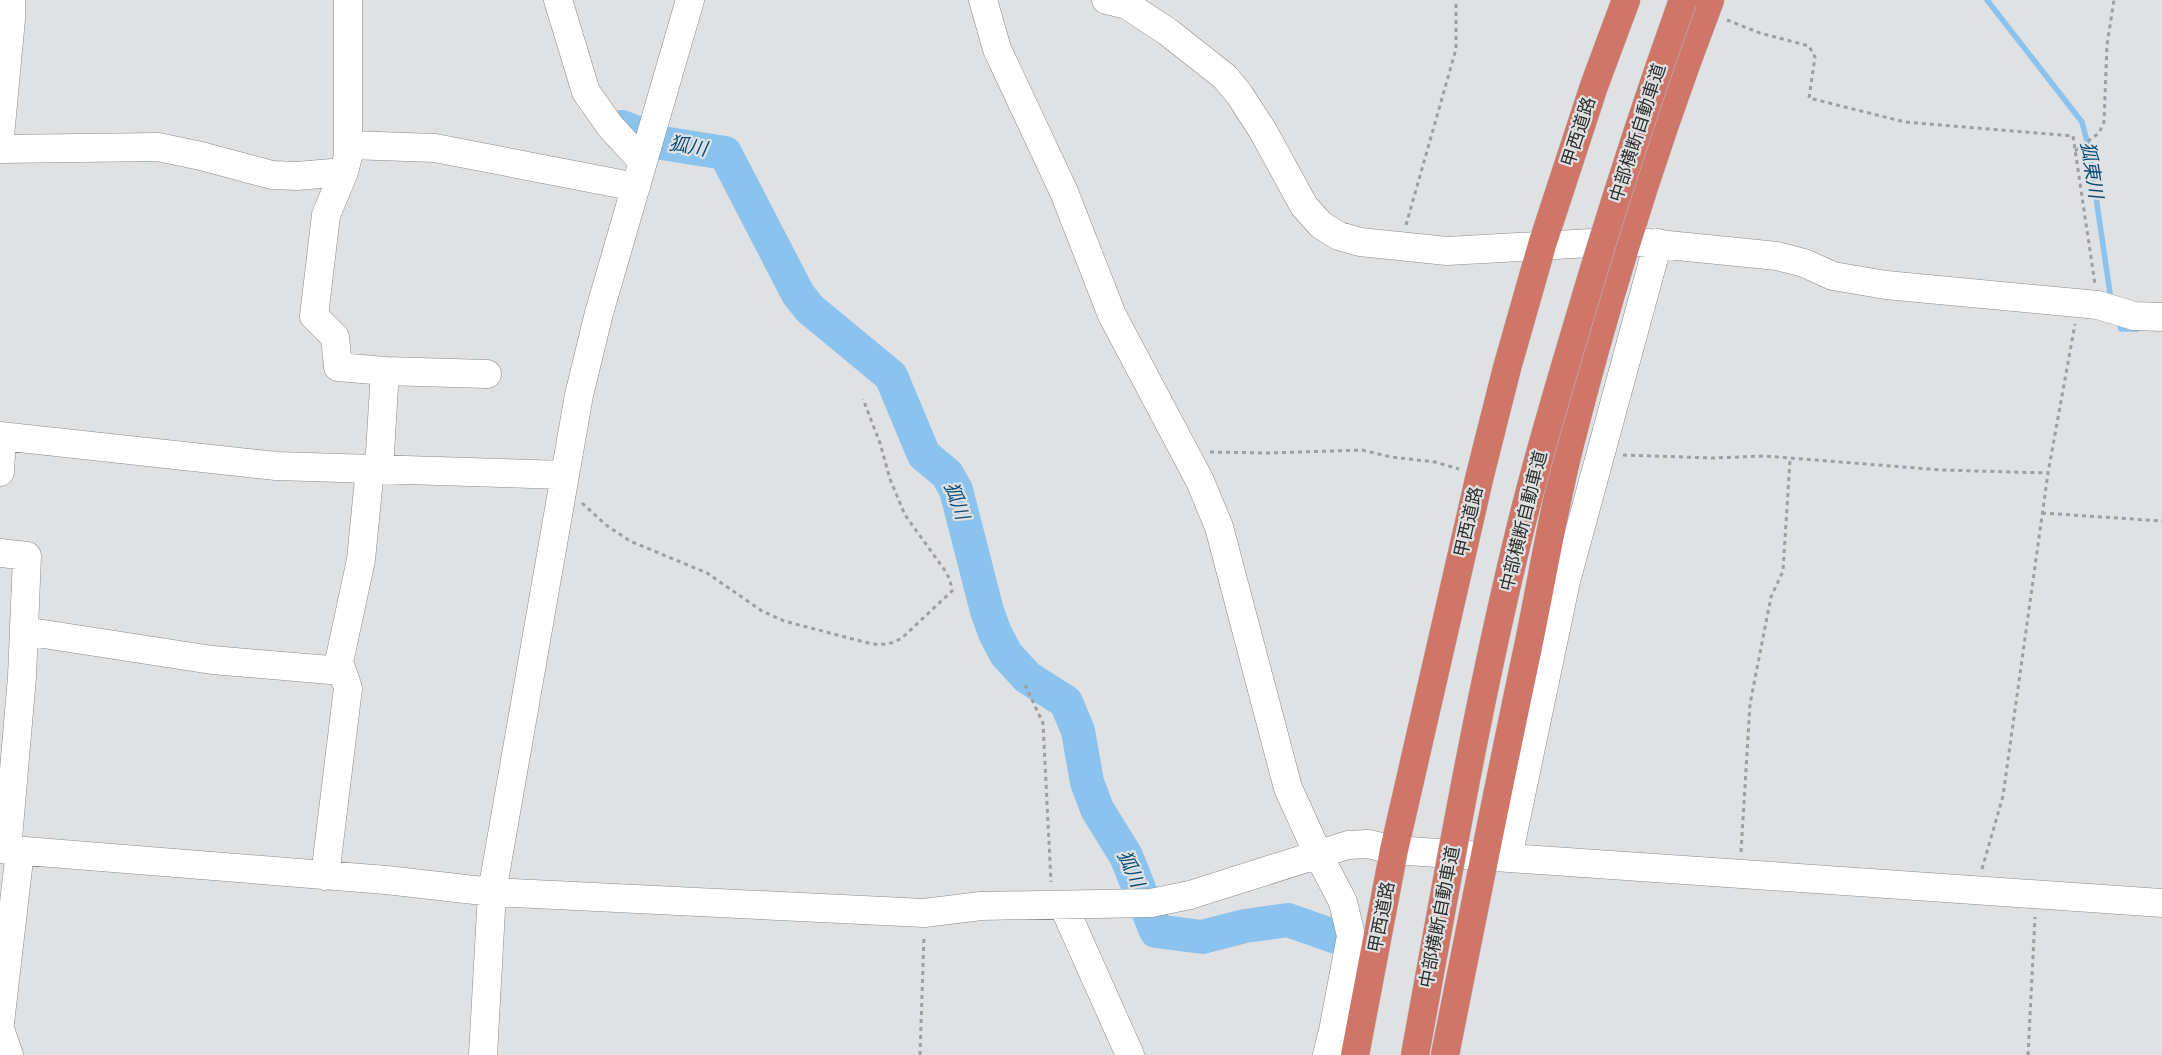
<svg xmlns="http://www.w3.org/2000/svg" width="2162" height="1055" font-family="'Sofia Sans Condensed','Noto Sans JP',sans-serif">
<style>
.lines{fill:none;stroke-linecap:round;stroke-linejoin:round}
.stream{stroke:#8bc3ef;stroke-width:5.5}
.river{stroke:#8bc3ef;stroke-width:34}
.minor-casing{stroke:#888a8c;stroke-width:29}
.highway-casing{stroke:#bcbcbc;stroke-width:29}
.path{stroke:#9d9fa0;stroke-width:3;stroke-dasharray:4 4;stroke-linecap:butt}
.minor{stroke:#fff;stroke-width:28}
.highway{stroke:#cf7668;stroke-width:28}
.highway-bridge-casing{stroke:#bcbcbc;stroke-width:29;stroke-linecap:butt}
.highway-bridge{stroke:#cf7668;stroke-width:28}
.labels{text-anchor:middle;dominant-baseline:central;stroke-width:4.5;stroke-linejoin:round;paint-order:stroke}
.street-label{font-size:18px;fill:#2d2e2e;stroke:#dfe1e3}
.water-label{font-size:19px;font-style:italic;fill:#064b74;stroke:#dfe1e3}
</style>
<rect width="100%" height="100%" fill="#dfe1e3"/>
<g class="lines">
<path class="stream" d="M1987 0 2082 122 2089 149 2111 300
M2118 321 2121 329H2137"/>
<path class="river" d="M622 127 662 143 725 153 798 294 810 309 891 376 924 455 947 474 956 490 987 611 995 633 1006 654 1027 677 1066 702 1078 731 1087 782 1097 809 1126 856 1156 931 1202 937 1245 926 1288 920 1339 938"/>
<g class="minor-casing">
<path id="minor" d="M348 0V156L344 172 326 215 314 316 335 337 338 367 385 371 379 469
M558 0 586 92 610 126 643 162
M983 0 997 49 1064 192 1112 315 1200 481 1219 527 1288 788 1318 854 1343 902 1351 936 1333 1031 1327 1055
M1106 0 1127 5 1168 32 1225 77 1239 94 1263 131 1304 206 1321 225 1339 236 1360 242 1447 251 1628 241 1777 256 1804 263 1833 276 1886 285 2098 305 2134 316 2162 317
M0 136 11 19V0
M349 145 435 148 636 187
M0 149 158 147 201 156 272 175 297 176 344 172
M385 371 487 374
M0 436 276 466 565 475
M0 472 2 436
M0 553 27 556 22 677 7 850
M24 631 212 660 342 671
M0 849 386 880 492 892 924 913 981 906 1151 903 1190 895 1348 845 1368 844 1394 850 2162 903
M1508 857 1566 581 1658 243
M325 876 348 688 339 662 361 560 370 468
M1063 905 1130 1055
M0 1023 20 851
M0 1029 9 1055
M483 1055 492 892 579 395 599 313 690 0"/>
</g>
<g class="highway-casing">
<path id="highway" d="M1355 1055 1394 850 1480 475 1507 368 1542 245 1594 86 1626 0
M1445 1055C1472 919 1499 783 1528 647 1542 579 1553 511 1570 444 1608 294 1655 144 1710 0"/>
</g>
<path class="path" d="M1727 20 1760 33 1809 46 1815 57 1809 98 1905 122 2073 136 2095 284
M2075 151 2099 133 2104 122 2107 45 2114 0
M1406 225 1456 49V0
M1210 452 1268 453 1362 450 1391 457 1435 462 1459 469
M1623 455 1713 458 1764 456 1942 470 2048 473
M582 503 606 525 630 541 707 573 762 611 784 621 872 644C885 645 893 644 903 637L952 591 950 580 946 572 905 515 890 479 880 443 863 399
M2042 513 2162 521
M1025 685 1043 723 1051 882
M1741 852 1750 704 1771 597 1783 571 1790 460
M1982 869 2003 796 2048 473 2075 324
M920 1055 924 936
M2028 1055 2035 917"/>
<use href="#minor" class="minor"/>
<use href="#highway" class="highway"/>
<g class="highway-bridge-casing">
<path id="highway-bridge" d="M1415 1055C1447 881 1477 706 1519 534 1536 463 1557 393 1578 323 1610 214 1645 106 1683 0"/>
</g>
<use href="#highway-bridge" class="highway-bridge"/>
</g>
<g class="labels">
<g class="street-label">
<text transform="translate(1579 132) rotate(-72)">甲西道路</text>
<text transform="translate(1638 133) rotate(-72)">中部横断自動車道</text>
<text transform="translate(1524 521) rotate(-76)">中部横断自動車道</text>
<text transform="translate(1469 522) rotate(-77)">甲西道路</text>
<text transform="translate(1382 917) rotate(-79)">甲西道路</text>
<text transform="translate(1440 917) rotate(-79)">中部横断自動車道</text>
</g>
<g class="water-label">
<text transform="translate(688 147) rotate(10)">狐川</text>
<text transform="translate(2091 170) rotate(81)">狐東川</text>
<text transform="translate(956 501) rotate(70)">狐川</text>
<text transform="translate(1130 869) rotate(66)">狐川</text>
</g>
</g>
</svg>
